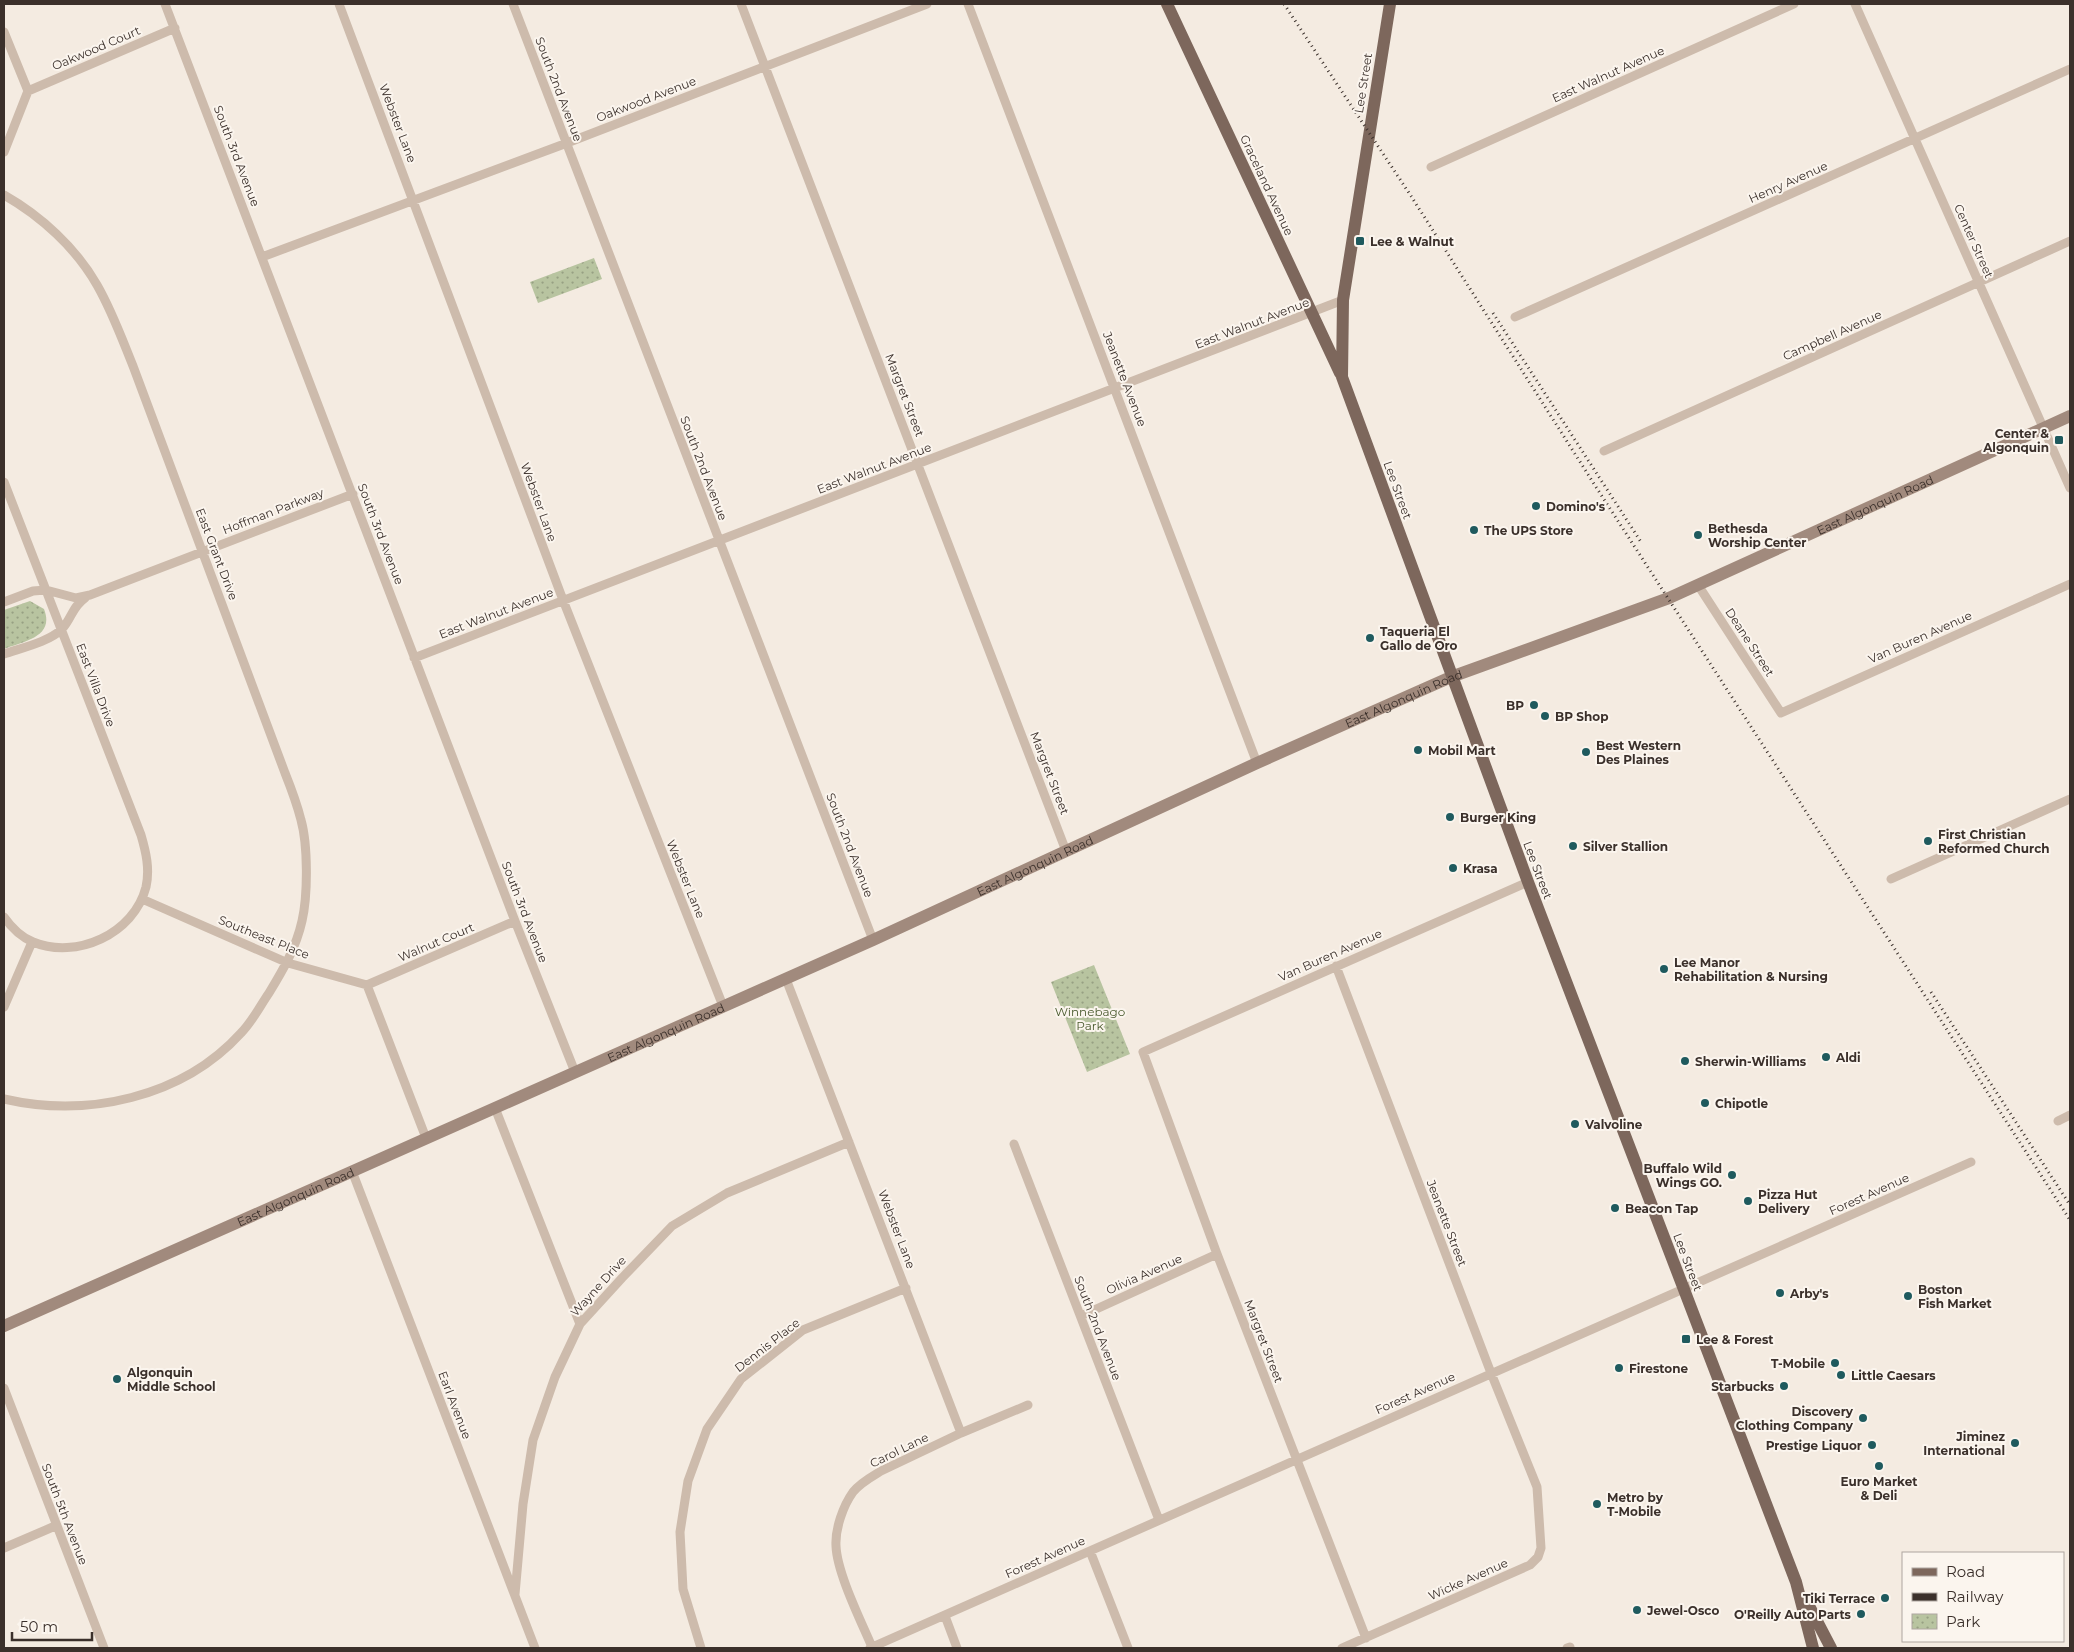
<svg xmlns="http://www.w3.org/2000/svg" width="2074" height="1652" font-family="Montserrat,sans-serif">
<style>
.park{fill:url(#park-dots)}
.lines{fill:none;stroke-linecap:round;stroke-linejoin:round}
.street{stroke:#cdbbac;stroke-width:9}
.secondary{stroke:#a18a7d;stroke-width:12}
.primary{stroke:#7d675c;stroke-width:12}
.rail{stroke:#3b302b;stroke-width:3;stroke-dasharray:1 4;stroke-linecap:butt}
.poi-dot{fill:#1f5a5e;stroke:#fbf5ee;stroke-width:2}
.labels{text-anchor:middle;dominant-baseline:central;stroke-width:4;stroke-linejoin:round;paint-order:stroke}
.street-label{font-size:12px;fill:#3b302b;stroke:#fbf5ee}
.poi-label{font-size:12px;font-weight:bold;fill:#3b302b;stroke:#fbf5ee;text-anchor:start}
.park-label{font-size:12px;fill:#4a5a2e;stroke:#fbf5ee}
</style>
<defs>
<pattern id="park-dots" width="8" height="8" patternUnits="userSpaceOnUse" patternTransform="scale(1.25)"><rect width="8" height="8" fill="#b8c4a0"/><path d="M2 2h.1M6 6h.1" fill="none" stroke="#97a083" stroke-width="1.8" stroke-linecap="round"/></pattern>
</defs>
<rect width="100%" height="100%" fill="#f4ebe1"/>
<path class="park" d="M594 258 602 279 538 303 530 282Z
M30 601 44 609C55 637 24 641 4 649V610Z
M1094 965 1130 1054 1087 1072 1051 982Z"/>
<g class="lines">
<path class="street" d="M165 4 515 921 575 1072
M339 4 563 600 723 1006
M513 4 873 940
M741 4 1066 851
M968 4 1257 763
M1855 4 2070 488
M4 32 28 91 4 152
M28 91 175 28
M1431 167 1794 4
M4 195C41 216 76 248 97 285 112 311 122 339 133 366L285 773C291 788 297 804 301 820 308 845 308 895 302 921 296 948 283 970 269 993 260 1006 252 1022 241 1033 182 1098 87 1118 4 1099
M262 257 567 143 927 4
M1515 317 2070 69
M1604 451 2070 241
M4 482 141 835C146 852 150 869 146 887 134 934 76 960 33 942 21 937 11 927 4 917
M1698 585 1781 713 2070 584
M4 602 33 591 46 590 76 598 90 595 353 494
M4 654C21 648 49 642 62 629 72 618 72 607 85 598
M414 658 1343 300
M1891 879 2070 799
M142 899 288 963 367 985
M1336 966 1491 1373 1537 1487 1541 1548 1538 1557 1530 1565 1342 1648
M786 979 961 1433
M367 985 426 1138
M367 985 515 921
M4 1007 32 942
M495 1108 580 1324
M2058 1121 2070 1115
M1014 1144 1159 1520
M352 1171 535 1648
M1081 1316 1217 1254
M4 1388 104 1648
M4 1548 55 1526
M1090 1551 1128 1648
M515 1594 523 1504 533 1440 555 1377 580 1324 622 1278 672 1226 727 1193 849 1142
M945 1616 957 1648
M1366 1638 1217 1254 1143 1052 1528 882
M872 1647C861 1621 837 1573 836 1546 835 1529 843 1506 853 1492 860 1483 871 1477 881 1471L961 1433 1028 1405
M701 1648 683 1589 680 1532 688 1481 707 1429 741 1379 803 1330 906 1288
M870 1648 1971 1162
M1567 1648 1570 1647"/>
<path class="secondary" id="s1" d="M4 1326 873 940 1257 763 1451 677 1669 598 2070 416"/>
<path class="primary" d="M1167 4 1340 373
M1390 4 1343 300 1342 377 1528 882 1796 1582 1813 1648
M1807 1602 1831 1648"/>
<path class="rail" d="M1284 4 1411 196 1596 487 2070 1220
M1493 313 1641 542
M1931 992 2070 1205"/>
</g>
<g class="poi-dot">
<rect x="1355" y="236" width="10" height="10" rx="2.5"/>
<rect x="2054" y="435" width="10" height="10" rx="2.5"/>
<circle cx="1536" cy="506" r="5"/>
<circle cx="1474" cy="530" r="5"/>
<circle cx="1698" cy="535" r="5"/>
<circle cx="1370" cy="638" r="5"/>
<circle cx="1534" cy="705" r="5"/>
<circle cx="1545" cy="716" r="5"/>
<circle cx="1418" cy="750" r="5"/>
<circle cx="1586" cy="752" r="5"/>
<circle cx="1450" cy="817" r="5"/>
<circle cx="1928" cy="841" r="5"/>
<circle cx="1573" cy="846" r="5"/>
<circle cx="1453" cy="868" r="5"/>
<circle cx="1664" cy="969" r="5"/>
<circle cx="1826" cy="1057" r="5"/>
<circle cx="1685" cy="1061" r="5"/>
<circle cx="1705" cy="1103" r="5"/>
<circle cx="1575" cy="1124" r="5"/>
<circle cx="1732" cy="1175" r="5"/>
<circle cx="1748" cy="1201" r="5"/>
<circle cx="1615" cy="1208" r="5"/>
<circle cx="1780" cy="1293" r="5"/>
<circle cx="1908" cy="1296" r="5"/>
<rect x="1681" y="1334" width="10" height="10" rx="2.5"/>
<circle cx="1835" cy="1363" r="5"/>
<circle cx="1619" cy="1368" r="5"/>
<circle cx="1841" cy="1375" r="5"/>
<circle cx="117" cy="1379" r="5"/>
<circle cx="1784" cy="1386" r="5"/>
<circle cx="1863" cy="1418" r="5"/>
<circle cx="2015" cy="1443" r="5"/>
<circle cx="1872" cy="1445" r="5"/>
<circle cx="1879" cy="1466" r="5"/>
<circle cx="1597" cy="1504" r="5"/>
<circle cx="1885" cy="1598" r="5"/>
<circle cx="1637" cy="1610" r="5"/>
<circle cx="1861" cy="1614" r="5"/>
</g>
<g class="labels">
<g class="street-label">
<text transform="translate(96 48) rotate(-23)">Oakwood Court</text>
<text transform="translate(1608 74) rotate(-24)">East Walnut Avenue</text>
<text transform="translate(1363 83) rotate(-81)">Lee Street</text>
<text transform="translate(559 89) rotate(69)">South 2nd Avenue</text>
<text transform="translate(646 99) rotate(-21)">Oakwood Avenue</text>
<text transform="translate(398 123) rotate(69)">Webster Lane</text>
<text transform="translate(237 156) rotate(69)">South 3rd Avenue</text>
<text transform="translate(1788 182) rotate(-24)">Henry Avenue</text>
<text transform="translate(1267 185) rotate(65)">Graceland Avenue</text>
<text transform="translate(1974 241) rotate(66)">Center Street</text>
<text transform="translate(1252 323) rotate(-21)">East Walnut Avenue</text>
<text transform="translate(1832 335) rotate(-24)">Campbell Avenue</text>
<text transform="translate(1125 379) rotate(69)">Jeanette Avenue</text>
<text transform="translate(905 395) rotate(69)">Margret Street</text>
<text transform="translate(704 468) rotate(69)">South 2nd Avenue</text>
<text transform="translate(874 468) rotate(-21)">East Walnut Avenue</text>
<text transform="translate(1398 490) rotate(70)">Lee Street</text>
<text transform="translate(539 502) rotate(70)">Webster Lane</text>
<text stroke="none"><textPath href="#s1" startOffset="2044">East Algonquin Road</textPath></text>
<text transform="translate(273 511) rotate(-21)">Hoffman Parkway</text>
<text transform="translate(381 534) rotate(69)">South 3rd Avenue</text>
<text transform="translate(217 554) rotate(69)">East Grant Drive</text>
<text transform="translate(496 613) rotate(-21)">East Walnut Avenue</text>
<text transform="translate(1920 637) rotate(-24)">Van Buren Avenue</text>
<text transform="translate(1750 642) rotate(57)">Deane Street</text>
<text transform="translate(96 685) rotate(69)">East Villa Drive</text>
<text stroke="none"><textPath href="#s1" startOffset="1534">East Algonquin Road</textPath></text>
<text transform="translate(1050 773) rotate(69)">Margret Street</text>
<text transform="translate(850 845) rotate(69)">South 2nd Avenue</text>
<text stroke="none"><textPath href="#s1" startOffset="1129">East Algonquin Road</textPath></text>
<text transform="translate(1538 870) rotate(69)">Lee Street</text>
<text transform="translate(686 879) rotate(68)">Webster Lane</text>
<text transform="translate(525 912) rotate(69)">South 3rd Avenue</text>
<text transform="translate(264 937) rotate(22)">Southeast Place</text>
<text transform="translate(436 942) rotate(-23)">Walnut Court</text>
<text transform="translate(1330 955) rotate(-24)">Van Buren Avenue</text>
<text stroke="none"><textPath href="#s1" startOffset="724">East Algonquin Road</textPath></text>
<text transform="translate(1869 1194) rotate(-24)">Forest Avenue</text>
<text stroke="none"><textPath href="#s1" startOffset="319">East Algonquin Road</textPath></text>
<text transform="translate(1447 1223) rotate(69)">Jeanette Street</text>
<text transform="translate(897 1229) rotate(69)">Webster Lane</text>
<text transform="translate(1688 1262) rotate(69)">Lee Street</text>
<text transform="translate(1144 1274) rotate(-24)">Olivia Avenue</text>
<text transform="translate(598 1286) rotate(-48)">Wayne Drive</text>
<text transform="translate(1098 1328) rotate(69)">South 2nd Avenue</text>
<text transform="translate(1264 1341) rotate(69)">Margret Street</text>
<text transform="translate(767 1345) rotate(-38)">Dennis Place</text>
<text transform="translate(1415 1393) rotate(-24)">Forest Avenue</text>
<text transform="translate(455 1405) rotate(69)">Earl Avenue</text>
<text transform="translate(899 1450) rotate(-26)">Carol Lane</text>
<text transform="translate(65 1514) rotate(69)">South 5th Avenue</text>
<text transform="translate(1045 1557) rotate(-24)">Forest Avenue</text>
<text transform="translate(1468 1579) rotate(-24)">Wicke Avenue</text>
</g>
<g class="poi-label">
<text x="1370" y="241">Lee &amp; Walnut</text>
<text x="2049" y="433" text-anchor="end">Center &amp;<tspan x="2049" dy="14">Algonquin</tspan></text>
<text x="1546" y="506">Domino's</text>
<text x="1708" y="528">Bethesda<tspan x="1708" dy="14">Worship Center</tspan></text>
<text x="1484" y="530">The UPS Store</text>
<text x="1380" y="631">Taqueria El<tspan x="1380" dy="14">Gallo de Oro</tspan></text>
<text x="1524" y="705" text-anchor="end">BP</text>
<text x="1555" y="716">BP Shop</text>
<text x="1596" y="745">Best Western<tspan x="1596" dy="14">Des Plaines</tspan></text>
<text x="1428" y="750">Mobil Mart</text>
<text x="1460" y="817">Burger King</text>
<text x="1938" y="834">First Christian<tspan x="1938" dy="14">Reformed Church</tspan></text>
<text x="1583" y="846">Silver Stallion</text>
<text x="1463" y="868">Krasa</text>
<text x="1674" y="962">Lee Manor<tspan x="1674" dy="14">Rehabilitation &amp; Nursing</tspan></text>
<text x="1836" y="1057">Aldi</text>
<text x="1695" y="1061">Sherwin-Williams</text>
<text x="1715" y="1103">Chipotle</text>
<text x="1585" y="1124">Valvoline</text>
<text x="1722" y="1168" text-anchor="end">Buffalo Wild<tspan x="1722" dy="14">Wings GO.</tspan></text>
<text x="1758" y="1194">Pizza Hut<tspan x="1758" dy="14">Delivery</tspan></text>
<text x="1625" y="1208">Beacon Tap</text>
<text x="1918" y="1289">Boston<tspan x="1918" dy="14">Fish Market</tspan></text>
<text x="1790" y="1293">Arby's</text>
<text x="1696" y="1339">Lee &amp; Forest</text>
<text x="1825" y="1363" text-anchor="end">T-Mobile</text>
<text x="1629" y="1368">Firestone</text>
<text x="127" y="1372">Algonquin<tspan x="127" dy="14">Middle School</tspan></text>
<text x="1851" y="1375">Little Caesars</text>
<text x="1774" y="1386" text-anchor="end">Starbucks</text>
<text x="1853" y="1411" text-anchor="end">Discovery<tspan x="1853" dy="14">Clothing Company</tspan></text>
<text x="2005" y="1436" text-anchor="end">Jiminez<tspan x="2005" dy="14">International</tspan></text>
<text x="1862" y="1445" text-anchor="end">Prestige Liquor</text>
<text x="1879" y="1481" text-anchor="middle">Euro Market<tspan x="1879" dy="14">&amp; Deli</tspan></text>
<text x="1607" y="1497">Metro by<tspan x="1607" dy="14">T-Mobile</tspan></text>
<text x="1875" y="1598" text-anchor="end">Tiki Terrace</text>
<text x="1647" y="1610">Jewel-Osco</text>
<text x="1851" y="1614" text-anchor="end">O'Reilly Auto Parts</text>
</g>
<g class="park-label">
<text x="1090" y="1011">Winnebago<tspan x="1090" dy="14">Park</tspan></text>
</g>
</g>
<rect width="2074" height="1652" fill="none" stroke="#3b302b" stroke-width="10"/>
<rect x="1902" y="1552" width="162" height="90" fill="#fbf5ee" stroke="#aea6a0"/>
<rect x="1912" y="1568" width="25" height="8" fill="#7d675c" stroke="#aea6a0"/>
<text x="1946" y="1577" font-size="15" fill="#3b302b">Road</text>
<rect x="1912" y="1593" width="25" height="8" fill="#3b302b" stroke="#aea6a0"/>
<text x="1946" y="1602" font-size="15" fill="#3b302b">Railway</text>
<rect x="1912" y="1614" width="25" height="15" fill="url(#park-dots)" stroke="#aea6a0"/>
<text x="1946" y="1627" font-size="15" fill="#3b302b">Park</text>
<path d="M12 1632v8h80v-8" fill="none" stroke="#3b302b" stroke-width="2.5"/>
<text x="20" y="1632" font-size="15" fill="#3b302b" stroke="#fbf5ee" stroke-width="4" paint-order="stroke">50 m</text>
</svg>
